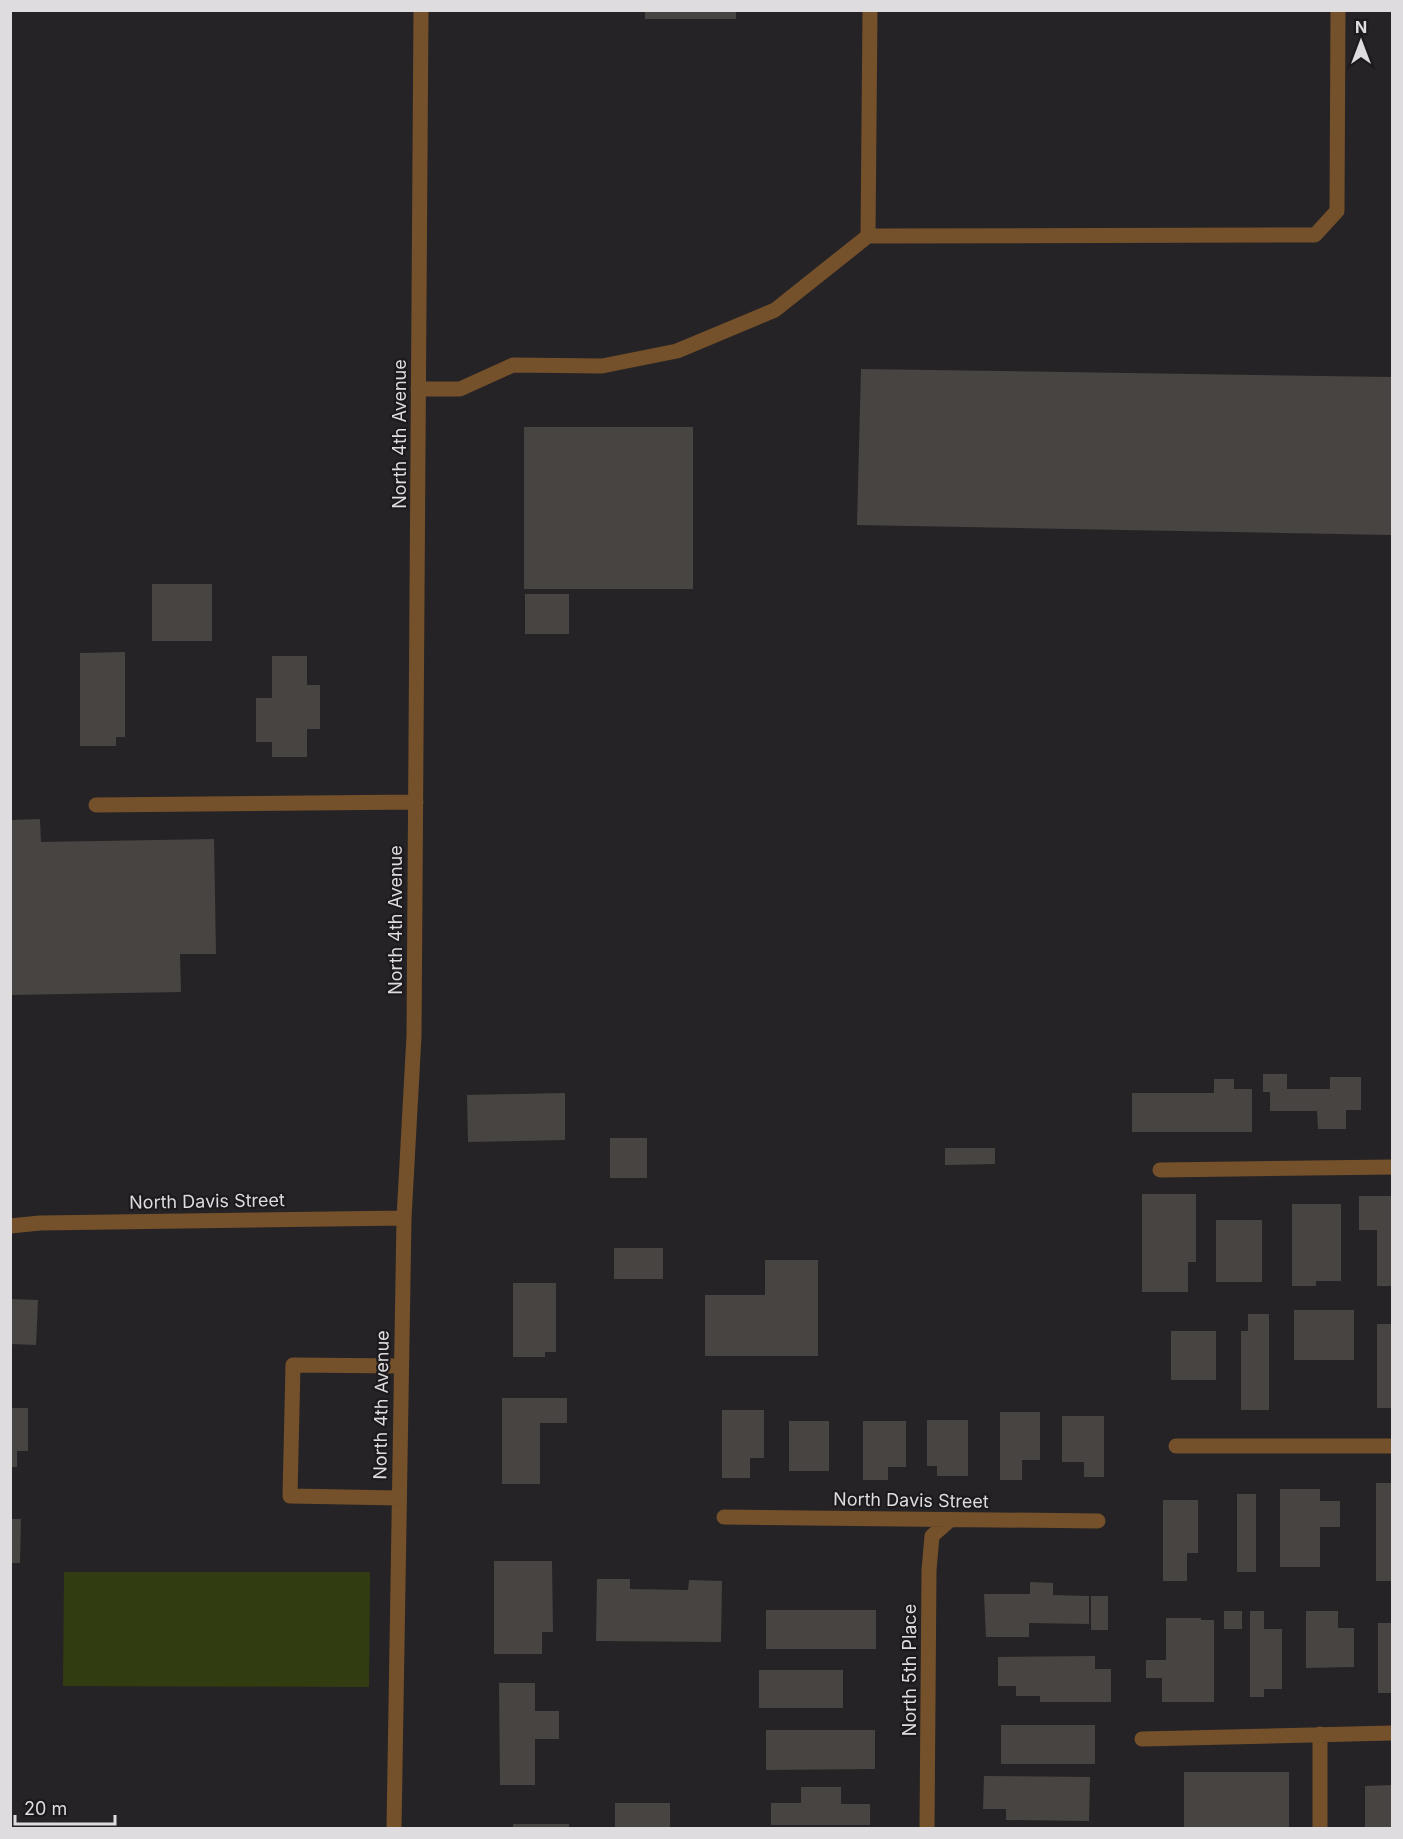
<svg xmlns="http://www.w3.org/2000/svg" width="1403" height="1839" font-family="Inter,sans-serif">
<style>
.green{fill:#313d10}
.building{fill:#474441}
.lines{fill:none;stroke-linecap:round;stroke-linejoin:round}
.minor{stroke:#74512a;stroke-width:15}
.labels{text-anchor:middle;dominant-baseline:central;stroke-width:4.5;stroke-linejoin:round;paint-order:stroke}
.street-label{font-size:18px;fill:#dedcde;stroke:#1c1a1c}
</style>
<rect width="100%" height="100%" fill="#262326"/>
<path class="green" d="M64 1572H370L369 1687 63 1686Z"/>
<path class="building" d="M645 10H736V19H645Z
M861 369 1392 377V535L857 525Z
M524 427H693V589H524Z
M152 584H212V641H152Z
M525 594H569V634H525Z
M125 652V737H116V746H80V653Z
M272 656H307V685H320V729H307V757H272V742H256V698H272Z
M40 819 41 842 214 839 216 954H180L181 992 10 995V820Z
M1263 1074H1287V1089H1330V1077H1361V1110H1346V1129H1318L1317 1111H1270V1092H1263Z
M1214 1079H1234V1089H1252V1132H1132V1093H1214Z
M565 1093V1140L468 1142 467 1095Z
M610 1138H647V1178H610Z
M945 1148H995V1164L945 1165Z
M1142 1194H1196V1262H1188V1292H1142Z
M1359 1196H1392V1286H1377V1230H1359Z
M1292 1204H1341V1281H1316V1286H1292Z
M1216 1220H1262V1282H1216Z
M614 1248H663V1279H614Z
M765 1260H818V1356H705V1295H765Z
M513 1283H556V1352H545V1357H513Z
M10 1299 38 1300 36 1345 10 1344Z
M1294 1310H1354V1360H1294Z
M1248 1314H1269V1410H1241V1331H1248Z
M1377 1324H1392V1408H1377Z
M1171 1331H1216V1380H1171Z
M502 1398H567V1423H540V1484H502Z
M10 1408H28V1451H17V1467H10Z
M722 1410H764V1458H750V1478H722Z
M1000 1412H1040V1460H1022V1480H1000Z
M1062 1416H1104V1477H1084V1462H1062Z
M927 1420H968V1476H937V1466H927Z
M789 1421H829V1471H789Z
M863 1421H906V1467H888V1480H863Z
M1376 1483H1392V1581H1376Z
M1280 1489H1320V1501H1340V1527H1320V1567H1280Z
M1237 1494H1256V1572H1237Z
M1163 1500H1198V1553H1187V1581H1163Z
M10 1519H21L20 1563H10Z
M494 1561H552L553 1632H542V1654H494Z
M597 1579H630V1589L688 1590 689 1580 722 1581 721 1642 596 1641Z
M1030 1582 1053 1583V1595L1089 1596V1624L1029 1623V1637H986L984 1594H1030Z
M1091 1596H1108V1630H1091Z
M766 1610H876V1649H766Z
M1224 1611H1242V1629H1224Z
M1250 1611H1264V1629H1282V1689H1264V1697H1250Z
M1306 1611H1338V1628H1354V1667L1306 1668Z
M1166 1618H1201V1620H1214V1702H1162V1678H1146V1660H1166Z
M1378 1623H1392V1693H1378Z
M1095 1656V1669H1111V1702H1040V1696H1016V1686H998V1657Z
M759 1670H843V1708H759Z
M499 1683H535V1711H559V1739H535V1785H500Z
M1001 1725H1095V1764H1001Z
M766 1730H875V1769L766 1770Z
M1184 1772H1289V1828H1184Z
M984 1776 1090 1777 1089 1821 1006 1820V1809H983Z
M1392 1785V1828H1365V1786Z
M801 1787H841V1804H870V1825H771V1803H801Z
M615 1803H670V1828H615Z
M513 1824H569V1828H513Z"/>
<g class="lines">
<path class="minor" d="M870 10 868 236 1315 235 1337 211 1338 10
M418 389H460L513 365 602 366 677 351 775 310 868 236
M96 805 416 802
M1160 1170 1392 1167
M10 1226 40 1223 404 1218
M1176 1446H1392
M399 1498 290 1496 293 1365 401 1366
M724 1517 1098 1521
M1142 1739 1392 1733
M394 1828 404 1218 414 1036 421 10
M927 1828 929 1570 932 1536 950 1520
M1320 1828V1734"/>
</g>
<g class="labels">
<g class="street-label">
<text transform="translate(399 434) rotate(-90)">North 4th Avenue</text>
<text transform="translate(395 920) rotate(-90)">North 4th Avenue</text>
<text transform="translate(207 1201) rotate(-1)">North Davis Street</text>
<text transform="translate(381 1405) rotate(-89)">North 4th Avenue</text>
<text transform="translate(911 1500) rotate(1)">North Davis Street</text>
<text transform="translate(909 1670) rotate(-90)">North 5th Place</text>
</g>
</g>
<rect width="1403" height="1839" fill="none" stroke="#dedcde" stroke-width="24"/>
<g transform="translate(1361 42)" stroke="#1c1a1c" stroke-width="4.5" paint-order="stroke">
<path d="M0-4.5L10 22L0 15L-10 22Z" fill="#dedcde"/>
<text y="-9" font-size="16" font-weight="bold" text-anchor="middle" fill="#dedcde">N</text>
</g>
<path d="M15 1815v9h100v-9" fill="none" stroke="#dedcde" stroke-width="3"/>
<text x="24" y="1815" font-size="18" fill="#dedcde" stroke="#1c1a1c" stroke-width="4.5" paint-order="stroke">20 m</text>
</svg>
